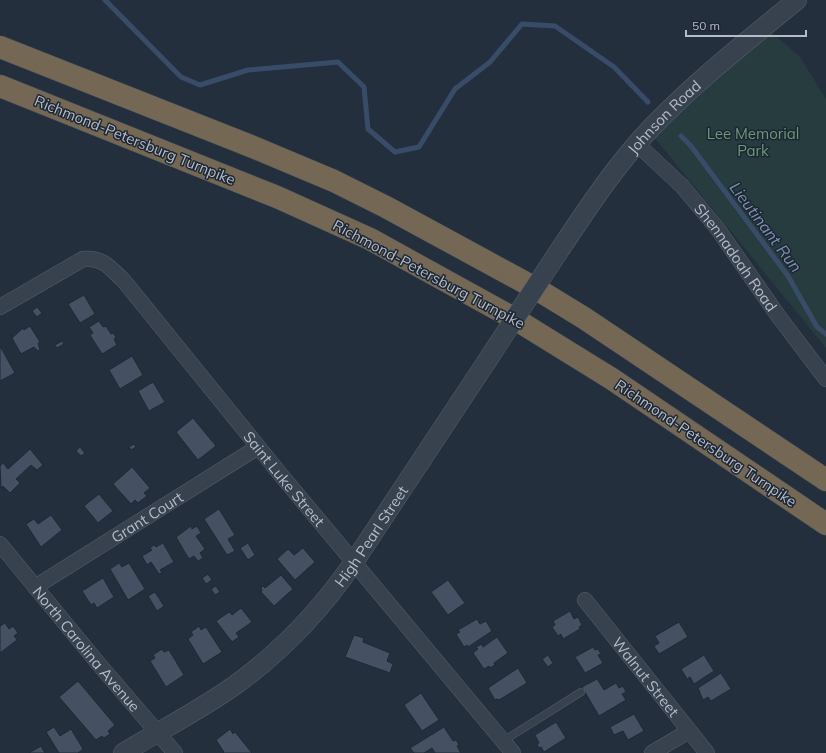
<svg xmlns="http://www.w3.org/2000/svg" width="826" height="753" font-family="Mulish,sans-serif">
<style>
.green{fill:#263c3f}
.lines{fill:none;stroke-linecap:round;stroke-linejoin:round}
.stream{stroke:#394c67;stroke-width:5}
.building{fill:#455162;stroke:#1f2835}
.service-casing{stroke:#565f6c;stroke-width:8}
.minor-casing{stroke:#565f6c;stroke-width:16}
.tertiary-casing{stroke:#565f6c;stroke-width:20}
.motorway-casing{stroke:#434c59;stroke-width:23}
.service{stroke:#38414e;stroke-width:7}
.minor{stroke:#38414e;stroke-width:15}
.tertiary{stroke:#38414e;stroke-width:19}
.motorway{stroke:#746855;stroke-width:22}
.tertiary-bridge-casing{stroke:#565f6c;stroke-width:20;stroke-linecap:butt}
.tertiary-bridge{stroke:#38414e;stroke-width:19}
.labels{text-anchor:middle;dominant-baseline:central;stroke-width:3;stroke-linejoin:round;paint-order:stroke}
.street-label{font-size:15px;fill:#b4bcc9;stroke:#1d2633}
.park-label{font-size:15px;fill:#6b9a76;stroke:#1d2633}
.water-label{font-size:16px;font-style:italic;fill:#7c92b1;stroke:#1d2633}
</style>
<rect width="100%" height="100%" fill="#242f3e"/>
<path class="green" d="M771 32 800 57 826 99V348L649 131Z"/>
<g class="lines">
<path class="stream" d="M105 0 181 77 200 85 248 70 338 62 364 87 368 129 395 152 419 147 455 89 490 62 522 24 555 26 614 67 648 102
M681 136 691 146 788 276 817 327 826 334"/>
</g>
<path class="building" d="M84 295 95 314 80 323 68 304Z
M37 307 42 313 37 317 32 311Z
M99 321 103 327 106 326 111 334 113 333 116 337 114 339 117 345 102 354 90 335 93 333 89 327Z
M30 326 40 342 38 343 40 350 38 351 34 347 21 354 12 338 23 328 24 330Z
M62 341 64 344 57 348 55 345Z
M0 346 15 373 0 381Z
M132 356 143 375 120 389 109 370Z
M153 382 165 402 149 411 138 391Z
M193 418 216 446 198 460 176 432Z
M134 444 136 447 131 450 129 447Z
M80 447 85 453 81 456 76 451Z
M30 449 43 465 37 470 31 465 16 479 20 483 10 493 3 486 1 488 0 466 3 463 8 469Z
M132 467 150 488 144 493 147 496 138 503 135 500 131 504 113 484Z
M99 494 113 511 98 523 84 506Z
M219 509 235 535 228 539 235 551 227 555 204 519Z
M51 515 62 530 41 547 26 524 34 519 38 524Z
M191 526 192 529 197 526 201 533 196 536 205 549 200 553 203 558 198 561 194 556 189 559 176 537Z
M163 543 174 562 160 570 162 573 159 574 151 562 147 565 142 556 152 550 150 548 154 545 156 547Z
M248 543 255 555 248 560 240 548Z
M303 548 315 562 295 580 277 559 288 549 294 555Z
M119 563 122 567 129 563 145 589 128 600 110 569Z
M208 574 212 580 206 584 202 578Z
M281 575 293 589 274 606 261 592 262 590 261 588 263 586 265 588Z
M103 578 114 597 97 608 94 603 91 605 82 591Z
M448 580 465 603 448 615 431 592Z
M216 586 220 592 215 595 211 589Z
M155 592 164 606 157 611 148 596Z
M241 608 252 622 236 633 239 637 232 642 216 621 229 612 232 615Z
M570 611 574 619 578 617 582 625 579 627 580 629 563 639 561 634 558 636 552 627 555 625 553 621Z
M477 619 480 624 486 621 492 631 468 647 467 645 464 647 456 634 460 632 458 630Z
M679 622 688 637 659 654 654 646 659 643 655 636Z
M5 623 9 629 13 626 18 633 14 636 17 640 0 653V626Z
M199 626 201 630 206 627 222 652 203 664 188 639 193 635 191 632Z
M354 635 364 638 363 642 390 653 387 661 393 664 390 673 345 657Z
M497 637 508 653 494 663 495 665 490 668 489 666 484 669 473 653 478 649 476 647 482 644 483 647Z
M593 647 595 650 598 649 601 654 598 655 603 663 585 673 575 657Z
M162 649 164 652 169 650 184 675 166 687 150 661 155 658 153 655Z
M548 655 553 663 548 667 542 659Z
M704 655 714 671 694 684 690 677 687 679 681 669Z
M518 668 527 683 499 700 498 699 495 700 488 688Z
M721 673 731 689 711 701 708 697 703 700 698 688Z
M597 679 604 690 616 683 619 688 623 686 626 692 622 694 626 700 599 716 582 687Z
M78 681 115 725 108 731 110 734 104 738 102 736 96 740 59 697Z
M421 693 439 720 422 731 404 705Z
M634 714 644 731 628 740 623 731 614 735 610 727Z
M556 722 566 738 544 752 541 747 539 748 537 744 539 743 535 735Z
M54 727 60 736 71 729 83 749 78 753H59L46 732Z
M444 727 453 741 456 740 459 745 457 746 461 753H435L432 748 424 753H414L410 748Z
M230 729 233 734 235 732 252 753H223L224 752 216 740Z
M41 746 45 753H29Z"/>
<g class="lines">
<g class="service-casing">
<path id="service" d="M503 741 581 692"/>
</g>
<g class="minor-casing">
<g id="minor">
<path id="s1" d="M637 144 682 186 717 228 779 317 826 379"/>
<path id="s2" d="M0 307 83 259C103 257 110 268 124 281L281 475 513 753"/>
<path id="s3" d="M0 544 97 662 175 753"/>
<path id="s4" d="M35 587 258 447"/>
<path id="s5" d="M585 600 707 753"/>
<path d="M652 753 689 731"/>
</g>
</g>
<g class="tertiary-casing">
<g id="tertiary">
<path id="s6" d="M555 257C585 212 614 167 651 128 696 81 747 41 797 0"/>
<path id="s7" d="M123 753C162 729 205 708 242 680 286 647 323 607 354 562L485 364"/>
</g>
</g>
<g class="motorway-casing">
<path id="motorway" d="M0 47 253 147 334 181 386 207 535 288 584 318 826 480
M0 86 277 197 370 239 515 319 612 379 826 524"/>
</g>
<use href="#service" class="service"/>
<use href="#minor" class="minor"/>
<use href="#tertiary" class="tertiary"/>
<use href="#motorway" class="motorway"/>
<g class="tertiary-bridge-casing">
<path id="tertiary-bridge" d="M485 364 555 257"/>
</g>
<use href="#tertiary-bridge" class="tertiary-bridge"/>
</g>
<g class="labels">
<g class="street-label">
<text stroke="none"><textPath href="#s6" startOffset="178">Johnson Road</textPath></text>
<text transform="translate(135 140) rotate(22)">Richmond-Petersburg Turnpike</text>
<text stroke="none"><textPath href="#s1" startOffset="151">Shennadoah Road</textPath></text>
<text transform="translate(429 274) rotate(28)">Richmond-Petersburg Turnpike</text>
<text transform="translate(706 443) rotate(34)">Richmond-Petersburg Turnpike</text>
<text stroke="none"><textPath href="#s2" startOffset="399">Saint Luke Street</textPath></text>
<text stroke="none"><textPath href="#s4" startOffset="132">Grant Court</textPath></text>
<text stroke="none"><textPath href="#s7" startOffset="334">High Pearl Street</textPath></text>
<text stroke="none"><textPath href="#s3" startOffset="136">North Carolina Avenue</textPath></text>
<text stroke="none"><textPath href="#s5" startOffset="98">Walnut Street</textPath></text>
</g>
<g class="park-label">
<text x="753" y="133">Lee Memorial<tspan x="753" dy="17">Park</tspan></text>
</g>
<g class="water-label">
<text transform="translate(766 227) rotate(53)">Lieutinant Run</text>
</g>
</g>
<path d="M686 30v6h120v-6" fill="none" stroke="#b4bcc9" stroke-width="2"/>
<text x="692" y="30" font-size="12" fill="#b4bcc9" stroke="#1d2633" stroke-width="3" paint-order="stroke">50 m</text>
</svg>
